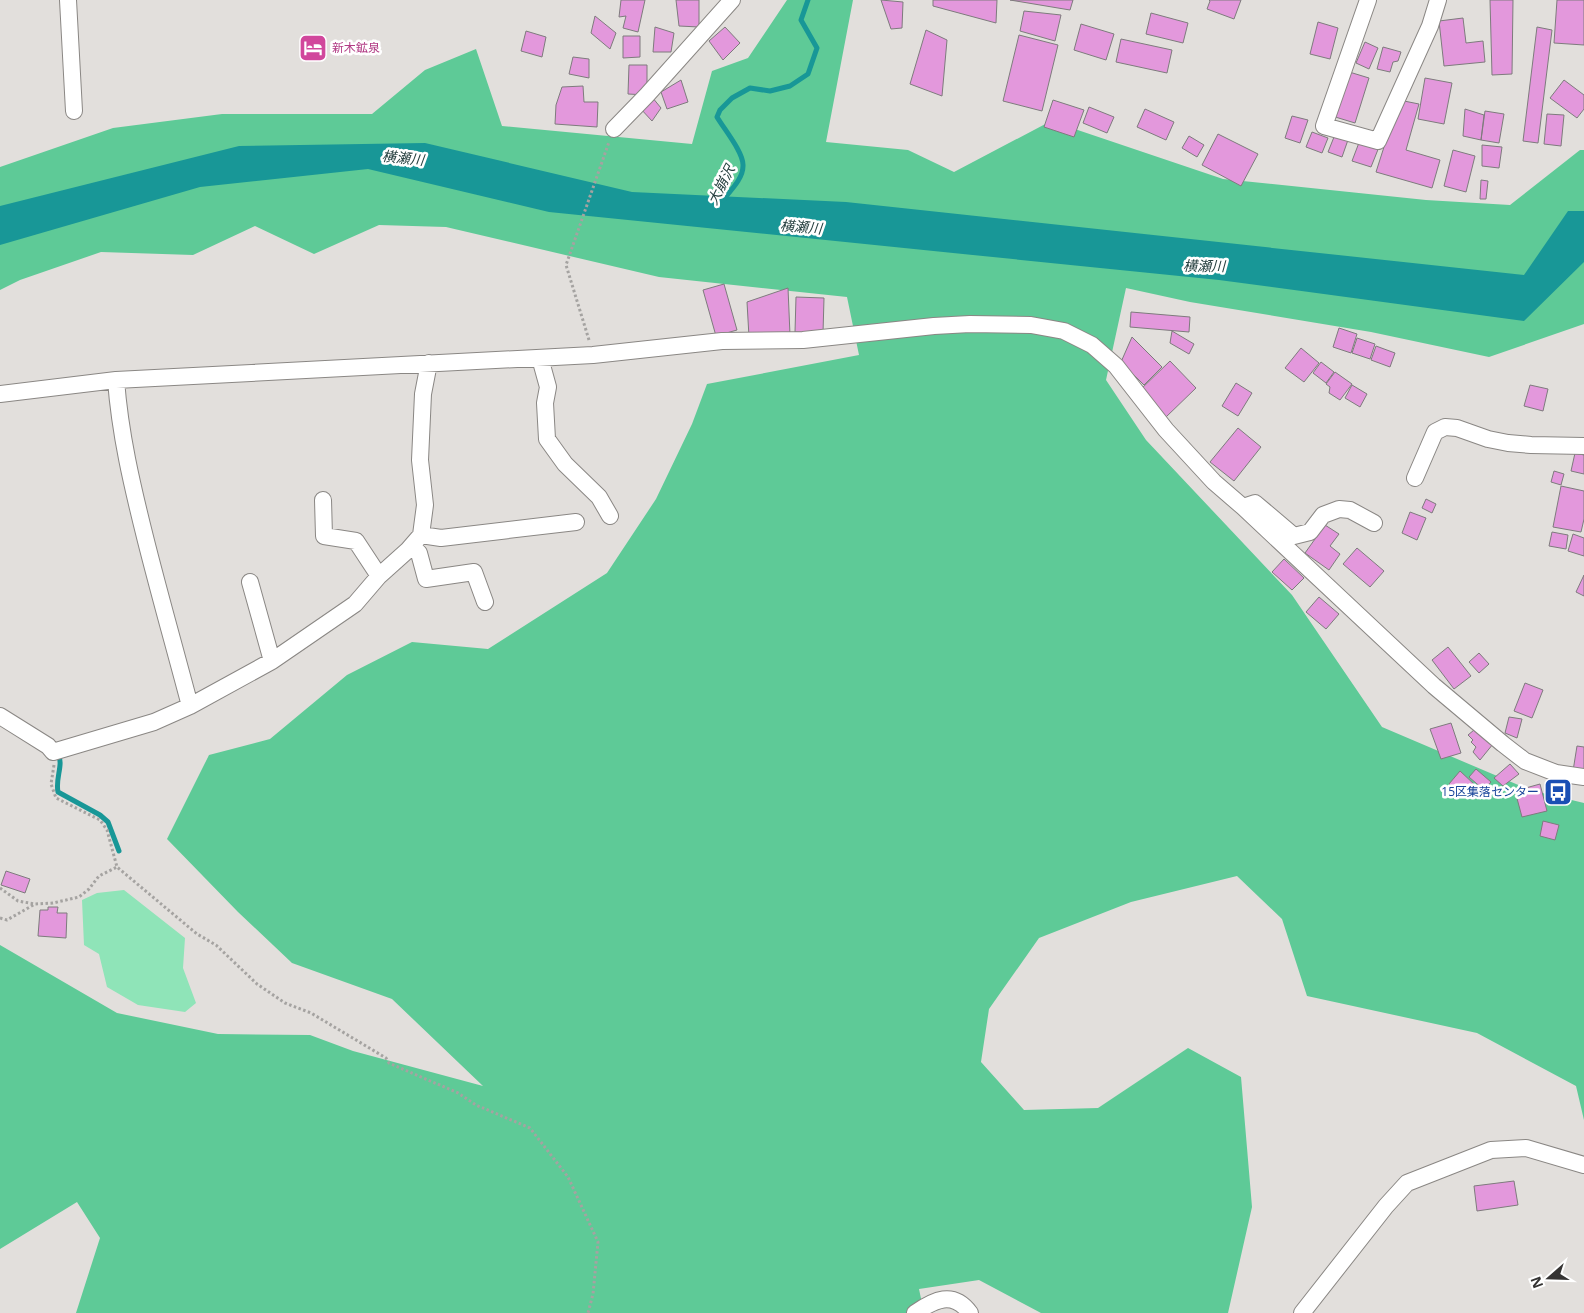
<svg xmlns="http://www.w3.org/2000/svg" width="1584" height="1313" font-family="'Open Sans','Noto Sans JP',sans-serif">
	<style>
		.green { fill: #8fe4b8 }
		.forest { fill: #5eca97 }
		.water { fill: #189797 }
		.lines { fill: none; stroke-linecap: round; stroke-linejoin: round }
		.stream { stroke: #189797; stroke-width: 5 }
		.building { fill: #e398dc; stroke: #7e7b7d }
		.minor-casing { stroke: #8a8784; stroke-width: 18 }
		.path { stroke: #a5a3a1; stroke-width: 3; stroke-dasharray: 2.5 2.5; stroke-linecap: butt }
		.minor { stroke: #fff; stroke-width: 16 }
		.labels { text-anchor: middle; stroke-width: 5; stroke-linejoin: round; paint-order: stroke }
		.hotel-label { font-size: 12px; fill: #b23c85; stroke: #fff; text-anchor: start }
		.transit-label { font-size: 12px; fill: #164399; stroke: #fff; text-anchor: end }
		.water-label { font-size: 14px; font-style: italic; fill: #274040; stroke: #fff }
	</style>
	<rect width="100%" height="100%" fill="#e2dfdc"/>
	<path class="green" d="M124 890 185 938 183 968 196 1003 185 1012 138 1005 107 987 99 954 84 945 82 900 97 893Z"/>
	<path class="forest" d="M787 0H853L826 142 908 150 954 172 1051 121 1223 179 1426 200 1510 205 1580 150H1584V324L1489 357 1371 332 1190 302 1126 288 1106 380 1146 440 1292 595 1382 727 1530 790 1584 803V1120L1576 1086 1477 1033 1307 996 1282 919 1237 876 1131 902 1039 938 989 1009 981 1062 1024 1110 1098 1108 1188 1048 1241 1077 1252 1207 1228 1313H1041L979 1280 919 1289 924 1313H76L100 1238 77 1202 0 1249V945L117 1013 218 1034 310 1035 353 1051 483 1086 392 999 292 963 238 912 167 839 209 755 270 739 347 675 412 642 488 649 607 573 656 499 692 424 707 384 859 355 847 297 659 277 446 227 379 225 314 254 255 226 193 255 101 252 20 280 0 290V167L113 128 222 114H372L425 70 476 49 502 126 692 144 712 71 748 58Z"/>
	<path class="water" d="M425 143 632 192 846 202 1524 275 1568 211H1584V262L1524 321 1219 280 549 212 368 169 200 187 0 245V206L239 146Z"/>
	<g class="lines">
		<path class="stream" d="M723 200C730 191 743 179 743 166 744 153 724 129 717 117L720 110 732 98 750 88 770 91 790 86 808 74 817 48 801 20 808 0
			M58 753C64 765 55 778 58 792L100 815 108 822 119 851"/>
	</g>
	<path class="building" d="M621 0H645L638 32 623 28 626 16 619 17Z
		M676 0H699V27L679 26Z
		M881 0 903 2 902 28 891 29Z
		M933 0H997L996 23 933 6Z
		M1010 0H1073L1070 10Z
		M1209 0H1241L1234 19 1207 9 1210 1Z
		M1490 0H1513L1512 74 1492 75Z
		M1557 0H1584V45L1554 43Z
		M1024 11 1061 15 1055 41 1020 31Z
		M1151 13 1188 23 1183 43 1146 34Z
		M595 16 616 33 610 49 591 33Z
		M1463 18 1466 43 1483 41 1485 62 1444 66 1439 21Z
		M1318 22 1338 28 1330 59 1310 54Z
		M1081 24 1114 34 1106 60 1074 50Z
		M655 27 674 33 671 52H653Z
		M725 27 740 43 723 60 709 41Z
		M1537 27 1552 30 1538 143 1523 141Z
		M926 30 947 40 942 96 910 84Z
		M526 31 546 37 542 57 521 51Z
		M1019 35 1058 45 1042 111 1003 101Z
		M623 36H640V57L623 58Z
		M1121 39 1172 50 1167 73 1116 62Z
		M1365 42 1378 48 1369 69 1356 63Z
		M1383 47 1401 52 1398 61 1393 62 1390 72 1377 69Z
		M573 57 589 59V78L569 74Z
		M629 65H647V95L628 94Z
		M1346 71 1369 78 1355 123 1332 116Z
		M1425 78 1452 83 1444 124 1418 119Z
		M681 80 688 102 667 109 661 92Z
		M1564 80 1584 95V109L1577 118 1550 98Z
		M583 86 584 102H598L597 127 555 124 556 105 562 87Z
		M652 97 661 108 652 121 640 108Z
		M1053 100 1084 110 1074 137 1044 127Z
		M1399 100 1419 104 1406 150 1440 160 1432 188 1376 172Z
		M1089 107 1114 117 1107 133 1083 123Z
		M1145 109 1174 122 1166 140 1137 127Z
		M1465 109 1484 115 1481 140 1463 136Z
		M1485 111 1504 114 1499 143 1481 140Z
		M1547 114 1564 115 1561 146 1544 144Z
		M1292 116 1308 120 1300 143 1285 138Z
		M1312 132 1328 138 1322 153 1306 147Z
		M1336 132 1349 137 1342 157 1328 152Z
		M1218 134 1258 154 1241 186 1202 165Z
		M1189 136 1204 145 1197 157 1182 148Z
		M1360 140 1379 147 1371 167 1352 161Z
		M1482 145 1502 147 1499 168 1482 166Z
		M1453 150 1475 156 1466 192 1444 186Z
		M1481 180 1488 181 1486 199H1480Z
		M724 284 737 330 716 336 703 290Z
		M788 288 790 335 749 337 747 302Z
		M796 297 824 298 823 333 795 332Z
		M1131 312 1190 317 1189 332 1130 327Z
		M1339 328 1357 334 1351 353 1333 347Z
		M1172 331 1194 344 1189 354 1170 343Z
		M1132 337 1162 367 1144 385 1121 362Z
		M1357 338 1375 344 1370 359 1352 353Z
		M1376 346 1395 353 1390 367 1371 360Z
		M1301 348 1319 363 1304 382 1285 368Z
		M1170 361 1196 388 1166 417 1140 390Z
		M1321 362 1334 372 1326 383 1313 373Z
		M1335 372 1352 384 1340 400 1329 393 1330 387 1326 384Z
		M1236 383 1252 393 1238 416 1222 406Z
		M1352 385 1367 394 1360 407 1345 398Z
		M1530 385 1548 389 1543 411 1524 406Z
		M1238 428 1261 447 1234 481 1210 462Z
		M1575 453 1584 455V474L1571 471Z
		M1554 471 1564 474 1561 485 1551 482Z
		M1561 486 1584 491V519L1581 532 1553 527Z
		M1426 499 1436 504 1432 513 1422 508Z
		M1410 512 1426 518 1417 540 1402 533Z
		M1325 525 1339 534 1330 546 1340 554 1329 570 1305 553Z
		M1552 532 1568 535 1566 549 1549 546Z
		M1573 534 1584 538V556L1568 551Z
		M1357 548 1384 571 1370 587 1343 564Z
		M1284 559 1304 578 1292 590 1272 572Z
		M1584 575V596L1576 592Z
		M1319 597 1339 614 1326 629 1306 612Z
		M1448 647 1471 676 1454 689 1432 660Z
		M1479 653 1489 664 1479 673 1469 662Z
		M1525 683 1543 690 1532 718 1514 711Z
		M1509 717 1522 719 1517 738 1505 733Z
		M1451 723 1461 753 1441 759 1430 729Z
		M1474 730 1493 744 1480 760 1473 752 1476 747 1471 742 1473 740 1468 735Z
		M1577 746 1584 747V773L1573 771Z
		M1510 764 1519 774 1503 786 1494 778Z
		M1476 769 1491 782 1484 790 1469 777Z
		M1460 771 1475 785 1467 793 1462 788 1459 793 1449 784Z
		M1540 784 1547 811 1522 817 1515 791Z
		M1543 821 1559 825 1555 840 1540 836Z
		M6 871 30 879 25 893 1 885Z
		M48 907H58L57 913H67L66 938 38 936 40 910H48Z
		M1514 1181 1518 1205 1477 1211 1474 1186Z"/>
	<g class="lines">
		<defs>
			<path id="minor" d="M68 0 74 111
				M1368 0 1324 126 1378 141 1430 26 1438 0
				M614 129 647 95 732 0
				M540 358 548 387 545 403 547 439 565 464 599 497 610 516
				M116 380C120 434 132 485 145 537 159 593 175 649 190 706
				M0 394 116 380 593 355 722 341 803 340 934 326 970 324 1031 325 1064 331 1092 345 1116 366 1166 430 1214 482 1243 507 1434 686 1503 744 1525 761 1556 773 1584 777
				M1415 478 1435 432 1445 427 1457 428 1488 439 1508 443 1531 445 1584 446
				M323 500 324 536 356 541 379 576
				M1243 507 1255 503 1294 536 1310 532 1323 515 1339 509 1350 510 1374 523
				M421 535 441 538 576 522
				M412 546 419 553 426 579 474 572 485 602
				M250 582 272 661
				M0 716 48 746 53 752 154 722 190 706 272 661 355 604 379 576 408 550 421 535 425 505 420 460 423 394 429 363
				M915 1313C934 1300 953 1290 970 1313
				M1302 1313 1386 1206 1407 1183 1491 1150 1526 1148 1584 1165"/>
		</defs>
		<use href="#minor" class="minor-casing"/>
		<path class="path" d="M589 340 566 265 609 142
			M54 765 51 784 56 798 100 820 107 830 117 867 197 934 216 945 257 984 285 1003 311 1013 386 1058 389 1063 458 1093 476 1105 530 1128 568 1177 598 1242 593 1294 588 1313
			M0 888 18 901 35 904 53 903 79 897 89 889 99 876 117 867
			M0 918 7 920 35 904"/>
		<use href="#minor" class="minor"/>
	</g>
	<defs>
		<symbol id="hotel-square" viewBox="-11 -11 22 22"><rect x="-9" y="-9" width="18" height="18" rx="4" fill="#d1479c" stroke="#fff"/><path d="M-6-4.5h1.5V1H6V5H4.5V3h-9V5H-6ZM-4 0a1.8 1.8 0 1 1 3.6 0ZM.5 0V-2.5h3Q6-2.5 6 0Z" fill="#fff"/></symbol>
		<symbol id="bus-square" viewBox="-11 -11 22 22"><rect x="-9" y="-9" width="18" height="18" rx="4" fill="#1a4fb4" stroke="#fff"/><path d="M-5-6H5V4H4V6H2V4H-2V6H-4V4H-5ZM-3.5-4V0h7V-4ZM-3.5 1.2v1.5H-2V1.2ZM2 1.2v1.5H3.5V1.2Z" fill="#fff"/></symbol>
	</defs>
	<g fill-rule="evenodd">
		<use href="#hotel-square" x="297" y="32" width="32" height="32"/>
		<use href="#bus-square" x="1542" y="776" width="32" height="32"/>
	</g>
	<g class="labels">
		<g class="hotel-label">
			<text x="332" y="52">新木鉱泉</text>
		</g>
		<g class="transit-label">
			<text x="1539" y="796">15区集落センター</text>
		</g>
		<g class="water-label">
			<text transform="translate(403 158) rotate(6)" y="5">横瀬川</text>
			<text transform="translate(721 185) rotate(-63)" y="5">大崩沢</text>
			<text transform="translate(801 227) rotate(5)" y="5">横瀬川</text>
			<text transform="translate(1204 266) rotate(1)" y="5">横瀬川</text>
		</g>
	</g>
	<g transform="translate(1549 1278) rotate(250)" stroke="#ffffff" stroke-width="4" paint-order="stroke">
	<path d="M0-4L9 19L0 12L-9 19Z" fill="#353433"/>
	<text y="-8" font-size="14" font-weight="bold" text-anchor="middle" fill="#353433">N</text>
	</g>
</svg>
